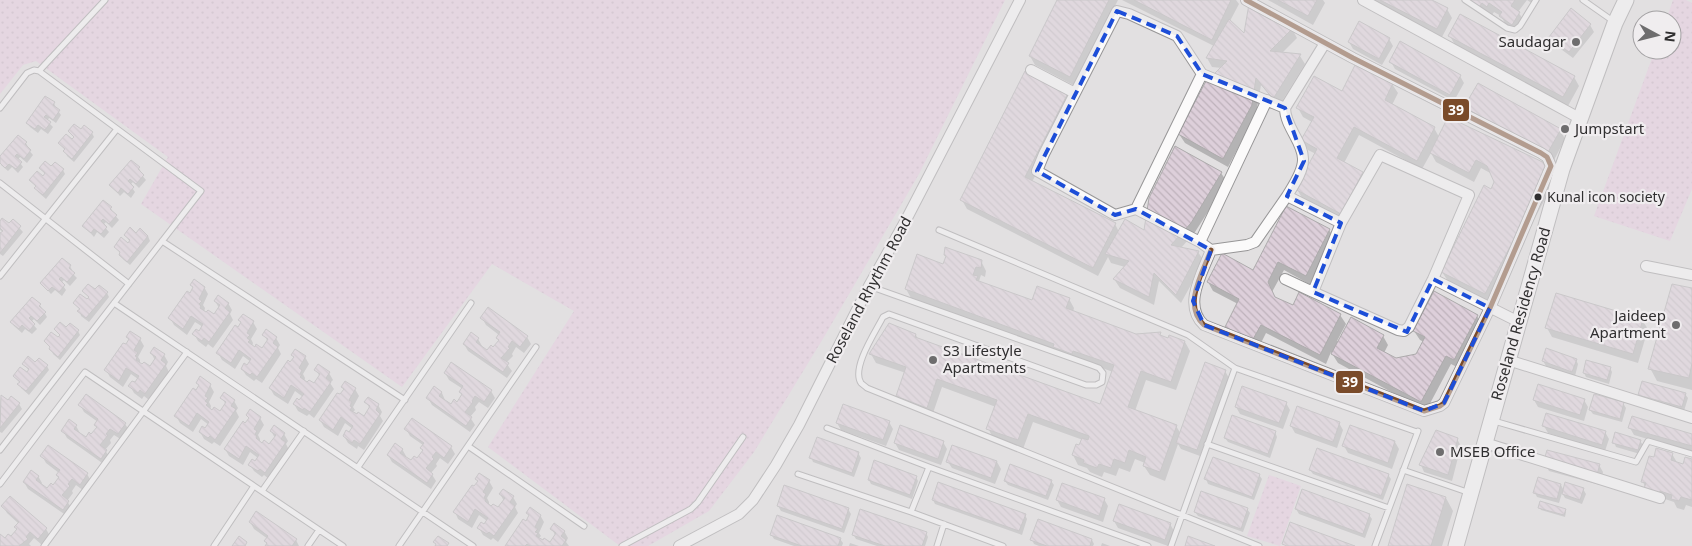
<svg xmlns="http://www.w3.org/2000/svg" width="1692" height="546" font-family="'Noto Sans',sans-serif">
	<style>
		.grass { fill: url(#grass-dots) }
		.shadow { fill: #0003 }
		.building { fill: url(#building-back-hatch); stroke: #adabac }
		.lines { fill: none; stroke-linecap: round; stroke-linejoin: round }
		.lane-casing { stroke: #979697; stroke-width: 7 }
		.street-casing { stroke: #979697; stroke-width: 12 }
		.secondary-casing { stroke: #979697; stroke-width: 17 }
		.lane { stroke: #fbfafa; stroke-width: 5 }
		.street { stroke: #fbfafa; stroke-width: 10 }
		.secondary { stroke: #fbfafa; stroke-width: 15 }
		.bus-1-casing { stroke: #f0edef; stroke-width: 9 }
		.bus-1 { stroke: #7a4b2a; stroke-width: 5 }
		.marked { fill: none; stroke: #1d4ed8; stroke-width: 4; stroke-dasharray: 10 6; stroke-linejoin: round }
		.poi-dot { fill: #6e6d6e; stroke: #f0edef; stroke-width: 2 }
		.bus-dot { fill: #302f30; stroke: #f0edef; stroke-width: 2 }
		.labels { text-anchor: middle; stroke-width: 4.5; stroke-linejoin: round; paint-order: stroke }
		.bus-label { font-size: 14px; fill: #302f30; stroke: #f0edef; text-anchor: start }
		.poi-label { font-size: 15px; fill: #302f30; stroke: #f0edef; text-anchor: start }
		.street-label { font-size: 15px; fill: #302f30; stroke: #f0edef }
		.line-badge { stroke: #f0edef; stroke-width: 2 }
		.badge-label { font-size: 14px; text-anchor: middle; font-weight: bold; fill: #fff }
	</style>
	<defs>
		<pattern id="grass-dots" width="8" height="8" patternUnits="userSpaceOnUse" patternTransform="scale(1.25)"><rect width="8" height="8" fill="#e8c9e0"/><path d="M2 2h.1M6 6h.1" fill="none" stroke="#c7adc0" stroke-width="1.8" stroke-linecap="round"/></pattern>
		<pattern id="building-back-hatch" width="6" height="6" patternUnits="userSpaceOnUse" patternTransform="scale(1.25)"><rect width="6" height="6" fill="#ddcfda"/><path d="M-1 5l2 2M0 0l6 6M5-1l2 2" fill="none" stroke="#beb2bb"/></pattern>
	</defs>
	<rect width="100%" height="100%" fill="#e2e0e1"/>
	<path class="grass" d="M0 0H1005L919 174 824 337 754 452 709 511 648 546H620L488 447 574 311 492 264 402 387 141 204 168 157 36 61 23 65 0 94Z
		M1673 0H1686L1692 3V189L1670 241 1594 216 1655 50H1672V20H1666Z
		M1269 475 1301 486 1280 546 1247 536Z"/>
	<path class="shadow" d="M1058 0H1118L1075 86 1035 65 1030 56Z
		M1122 0H1236L1239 4 1230 21 1245 35 1292 29 1297 38 1282 53 1300 56 1305 64 1279 106 1261 85 1256 114 1228 167 1185 143 1179 134 1222 68 1212 67 1207 58 1214 46Z
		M1268 0H1323L1325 3 1313 25Z
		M1369 0H1430L1447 9 1452 18 1442 37Z
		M1470 0H1527L1518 12 1525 22 1517 33 1506 25 1501 16 1494 12 1492 15 1487 12 1484 15Z
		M1527 0H1540L1536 6Z
		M1572 10 1590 25 1594 32 1573 58 1554 44 1550 37Z
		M1450 36 1574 77 1579 86 1568 106 1455 45Z
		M1389 39 1393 46 1382 65 1353 49 1349 42Z
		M1391 62 1460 76 1464 83 1454 101 1395 69Z
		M1392 84 1398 93 1392 105 1434 128 1439 137 1555 176 1552 186 1490 302 1448 281 1442 272 1496 182 1492 174 1481 168 1474 182 1436 162 1431 153 1422 169 1359 135 1344 163 1362 173 1368 182 1346 222 1302 198 1297 189 1316 154 1308 150 1303 140 1312 122 1303 117 1298 108 1342 92Z
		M1067 94 1072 103 1032 182 1115 224 1119 232H1145L1176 148 1221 173 1227 182 1195 232 1181 248 1198 252 1204 261 1181 303 1159 281 1154 305 1120 288 1114 279 1125 267 1111 263 1108 257 1098 276 967 209 962 200Z
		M54 103 56 108 61 115 56 123 49 118 47 121 53 127 48 134 41 129 38 133 30 127 27 123Z
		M1465 107 1560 130 1565 139 1553 162 1471 117Z
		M69 131 92 133 94 137 74 162 67 156 65 150 59 143 72 141 75 138Z
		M26 143 28 147 27 148 33 155 27 163 20 157 18 160 23 167 18 173 12 167 8 171 1 165 0 158Z
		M40 168 63 170 65 174 46 199 38 192 36 187 31 180 43 178 46 175Z
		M139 168 141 172 140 173 146 180 139 188 133 182 130 185 135 192 131 198 124 192 120 196 111 185Z
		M104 201 111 208 113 213 119 220 112 228 106 222 103 225 109 232 104 238 97 232 94 237 84 226Z
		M13 221 23 232 3 256 0 254V234L3 232 0 230V223L9 225Z
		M1329 230 1335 239 1311 285 1284 270 1272 292 1275 298 1293 307 1340 315 1346 324 1337 341 1339 342 1383 336 1388 345 1384 353 1396 360 1417 355 1424 342 1420 340 1414 331 1477 316 1482 325 1459 368 1451 364 1426 411 1338 363 1331 352 1326 364 1266 333 1258 349 1231 336 1226 327 1238 304 1213 291 1208 282 1253 272Z
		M137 234 148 236 150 241 130 265 123 259 121 254 115 247 128 244 130 242 125 235Z
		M945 255 981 261 986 271 985 277 981 275 979 281 980 283 1032 302 1069 299 1074 308 1073 312 1136 335 1160 334 1162 338 1185 342 1190 351 1176 390 1146 380 1135 411 1176 426 1181 434 1225 371 1229 378 1200 456 1181 449 1178 444 1165 481 1150 475 1144 466 1145 463 1135 459 1130 472 1119 468 1116 476 1104 472 1102 477 1090 472 1087 468 1078 465 1073 455 1080 447 1083 440 1033 422 1023 449 993 438 988 428 996 407 942 387 932 416 903 405 897 396 906 373 876 363 871 354 916 335 918 339 1101 405 1113 372 911 298 906 289 944 265 947 258Z
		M70 266 72 270 71 272 77 278 70 286 64 280 61 283 66 290 62 296 55 290 51 294 41 283Z
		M192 285 204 287 208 294 203 305 205 308 204 312 214 316 219 308 215 301 228 303 232 310 230 314 233 320 213 348 208 344 206 347 198 341 194 334 199 332 203 327 195 322 187 335 174 325 170 318 190 294 194 288Z
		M1692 289V390L1657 381 1650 368Z
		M84 291H95L107 293 109 297 89 322 81 316 80 310 74 303 87 301 89 298Z
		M40 305 47 317 40 325 34 319 31 322 37 329 32 334 25 329 22 333 14 326 12 322Z
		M482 318 527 337 531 344 524 353 516 347 512 354 513 356 506 363 512 371 507 378 468 351 464 344 478 339 482 346 481 347 488 352 494 349 499 341 497 338 499 335 486 325Z
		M1642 320 1648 329 1638 363 1552 337 1547 328Z
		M253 322 257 329 251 339 253 343 252 346 262 350 268 342 264 335 276 338 280 345 278 348 281 354 262 383 256 379 254 381 246 375 242 369 247 367 251 362 243 356 235 369 222 360 218 353 238 329Z
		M55 329 78 331 80 335 60 360 53 354 51 348 45 342 58 339 61 336Z
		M131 333 140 339 144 346 138 357 140 360V364L150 367 155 360 151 353 164 355 168 362 166 366 169 372 149 400 144 396 142 399 134 393 130 386 135 384 138 379 131 374 123 387 110 377 106 370 130 341 127 337Z
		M292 355 305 357 309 364 303 374 305 378 304 382 314 385 320 377 316 370 329 373 333 380 330 383 334 389 314 418 309 414 307 416 298 411 294 404 300 402 303 397 295 391 288 404 274 395 270 388 294 358Z
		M1576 360 1578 364 1575 376 1546 366 1543 361Z
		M24 364H35L47 366 49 370 29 395 21 388 20 383 14 376 27 374 29 371Z
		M1610 368 1612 372 1609 384 1586 377 1584 373Z
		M445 373 491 391 495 398 488 408 479 402 475 407 476 410 470 417 475 425 470 432 432 405 428 398 435 388 442 393 445 400 444 401 451 406 457 403 463 395 461 392 463 389 449 380Z
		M210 385 214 392 209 402 211 406 210 410 220 413 226 405 222 398 224 394 234 401 238 408 236 411 239 417 220 446 214 442 212 444 204 439 200 432 205 430 209 425 201 419 193 432 180 423 176 416 196 392Z
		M342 387 355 389 359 396 353 407 355 410 353 412 364 417 370 409 366 402 369 398 378 405 382 412 380 416 383 421 364 450 358 446 357 449 348 443 344 436 349 434 353 429 345 423 338 436 324 427 320 420 344 390Z
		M1640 394H1685L1688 398 1684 411 1642 399Z
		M1 397 8 402 11 398 19 404 22 409 2 433 0 432V412L2 409 0 408Z
		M1534 400H1584L1588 407 1584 421 1538 407Z
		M1286 403 1290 410 1283 429 1240 414 1236 407Z
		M1623 403 1626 408 1622 422 1593 414 1590 410Z
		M80 405 125 424 129 430 122 440 114 435 110 440 111 443 105 450 110 458 105 465 67 438 63 431 70 421 76 426 80 433 79 434 86 439 92 436 97 428 95 425 98 422 84 412Z
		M247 415 260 418 264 425 258 435 260 439V443L270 446 275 438 271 431 284 434 288 441 286 444 289 450 269 479 264 475 262 477 254 471 250 465 255 463 258 458 250 452 243 465 229 456 225 449 250 419Z
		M412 420 451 447 455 454 448 464 440 458 436 464 437 466 431 473 436 481 431 489 392 462 388 455 402 449 406 456 405 458 412 462 418 459 423 451 421 448 423 445 410 436 406 429Z
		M889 422 893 429 886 446 841 430 837 423Z
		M1339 423 1343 430 1337 448 1295 433 1291 426Z
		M1544 426 1605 432 1609 439 1605 451 1548 433Z
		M1630 428 1692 435V452L1634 435Z
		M1275 432 1277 437 1270 458 1228 442 1225 438Z
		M1457 439 1461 446 1452 481 1424 472 1421 465Z
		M1640 441 1643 445 1640 454 1616 447 1614 442Z
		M943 442 947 449 941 465 899 450 895 443Z
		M1395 442 1399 449 1392 469 1348 453 1344 446Z
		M953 446 997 462 1001 469 995 484 952 468 948 462Z
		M48 447 87 474 91 481 84 491 76 485 72 491 73 493 67 501 72 509 67 516 28 489 24 482 38 476 42 483 41 485 48 489 54 487 59 479 57 476 59 473 46 463 42 456Z
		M858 453 861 458 854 477 813 462 811 457Z
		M1672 454 1678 464 1684 465 1692 460V507L1686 505 1684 510 1677 508 1674 502 1665 499 1664 504 1650 500 1643 482 1654 458Z
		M1545 464 1599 465 1603 472 1600 485 1549 471Z
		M1310 470 1388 475 1391 479 1383 500 1313 474Z
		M1259 475 1262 479 1254 500 1208 484 1206 479Z
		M916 477 918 481 912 499 871 484 869 480Z
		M476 479 489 481 493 488 487 498 489 502V506L499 509 504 501 500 494 513 497 517 504 515 507 518 513 498 542 493 538 491 540 483 535 479 528 484 526 487 521 479 515 472 528 458 519 455 512 479 482Z
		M1005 481H1051L1054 485 1048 500 1008 485Z
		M1561 485 1564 491 1583 489 1586 494 1582 504 1565 498 1562 493 1559 503 1537 497 1535 493Z
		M1446 498 1453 511 1442 546H1389Z
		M1104 499 1108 506 1103 522 1061 507 1057 500Z
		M933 500 1025 515 1027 519 1022 535 935 504Z
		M3 506 46 529 50 536 42 545 34 538 29 544 31 546H0V535L5 540 11 538 18 530 19 524 7 513Z
		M778 506 848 509 851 514 844 533 781 511Z
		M1540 508 1565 510 1566 512 1565 517 1541 510Z
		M1247 509 1250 513 1243 532 1198 516 1195 512Z
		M1296 509 1369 515 1372 519 1365 538 1299 514Z
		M528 513 540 515 544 522 539 533 541 536 539 538 550 543 555 535 552 529 564 531 568 538 566 542 569 546H506L530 517Z
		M1114 521 1170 524 1174 531 1168 546 1118 528Z
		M250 522 296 540 299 546H267L266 541 268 539 254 529Z
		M926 533 928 537 925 546H877L856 539 853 534Z
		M771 534 840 539 843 543 842 546H794L774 539Z
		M1032 540H1092L1094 544 1093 546H1039L1034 544Z
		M850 543 859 546H849Z
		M1102 543 1110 546H1101Z"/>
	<path class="building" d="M1057 0H1109L1070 77 1029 56Z
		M1134 0H1231L1212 40Z
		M1278 0H1317L1308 16Z
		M1380 0H1432L1448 8 1437 29Z
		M1469 0H1515L1511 6 1520 12 1512 25 1499 16 1502 12 1489 3 1487 7 1482 3 1479 7Z
		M1249 4 1293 28 1270 51 1301 54 1273 99 1256 78 1252 105 1223 159 1178 134 1205 83 1227 61 1206 58 1229 19 1244 33Z
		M1571 8 1591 24 1569 52 1549 37Z
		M1460 14 1575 76 1563 97 1448 36Z
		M1359 21 1390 38 1379 59 1348 42Z
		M1400 41 1461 75 1450 95 1389 62Z
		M1356 63 1393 83 1385 100 1435 127 1417 161 1354 127 1337 158 1363 172 1341 214 1295 189 1317 149 1301 140 1314 117 1296 108 1314 76 1342 91Z
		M1025 71 1068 93 1025 177 1116 223 1093 268 960 200Z
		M1478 83 1561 129 1547 154 1464 107Z
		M45 96 55 102 53 105 60 110 53 120 46 115 44 117 51 122 45 130 38 125 35 129 26 123Z
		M1448 117 1551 166 1547 177 1485 294 1441 272 1484 185 1491 189 1494 182 1487 166 1476 160 1469 173 1430 153Z
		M74 124 81 129 84 125 93 132 72 159 63 151 65 149 58 143 66 134 72 139 74 137 68 131Z
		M18 135 27 142 25 144 31 150 24 159 17 154 15 156 22 162 16 169 9 164 5 168 0 163V156Z
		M1175 146 1222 172 1191 223 1171 245 1199 251 1176 295 1154 273 1149 297 1113 279 1129 261 1105 254 1125 219 1144 230 1149 198Z
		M131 160 140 167 138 169 144 175 136 184 130 179 128 181 134 187 128 194 121 188 118 193 109 185Z
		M45 161 51 166 55 162 64 169 43 195 34 188 36 186 29 180 37 171 43 176 45 173 39 168Z
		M103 200 112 207 110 209 117 215 109 224 103 219 101 221 107 227 101 234 94 229 91 233 82 226Z
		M1286 206 1330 229 1306 276 1278 262 1268 282 1275 297 1293 305 1299 292 1341 314 1320 355 1261 325 1252 341 1225 327 1239 299 1207 282 1222 253 1253 270Z
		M2 218 9 223 13 219 21 226 0 253V233L3 231 0 228V221Z
		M130 227 136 233 140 228 148 236 127 262 119 255 120 252 114 247 121 237 128 243 130 240 124 235Z
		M945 247 982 260 981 268 976 267 973 275 978 276 976 280 1032 300 1037 286 1070 298 1066 308 1136 334 1161 332 1160 335 1168 338 1169 335 1185 341 1171 382 1141 371 1128 407 1177 425 1160 472 1143 466 1146 457 1129 450 1125 463 1114 459 1111 468 1099 464 1097 468 1083 463 1084 460 1072 455 1076 444 1079 445 1082 438 1088 440 1089 436 1028 414 1018 440 986 429 997 400 937 379 927 408 896 396 906 367 869 354 889 323 916 334 915 337 1100 404 1114 365 1073 351 1072 354 1053 347 1054 344 905 289 917 254 943 264 946 256 944 255Z
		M62 258 71 265 69 268 75 273 67 282 61 277 59 279 65 285 59 292 52 287 48 291 40 283Z
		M194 279 205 287 199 299 202 301 199 304 201 306 200 308 206 312 208 310 214 314 220 305 214 301 218 295 229 303 225 308 230 312 209 342 204 338 202 341 192 334 196 329 199 331 203 324 191 316 183 329 168 318 187 291 190 293 193 287 190 285Z
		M88 284 95 289 99 285 108 292 86 318 77 311 80 309 73 303 80 294 87 299 89 297 82 291Z
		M1672 284 1692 288V363L1689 378 1648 369Z
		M1434 291 1478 315 1454 360 1446 356 1421 402 1331 354 1351 317 1384 335 1377 348 1396 358 1416 354 1425 337 1413 331Z
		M1556 293 1643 319 1633 354 1545 328Z
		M32 297 41 304 39 306 46 312 37 321 31 316 29 318 35 324 29 331 22 325 19 329 10 322Z
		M488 307 528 336 520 347 512 341 508 347 510 348 501 358 509 363 503 372 463 344 471 332 479 338 476 342 487 350 491 345 493 347 499 340 496 338 500 332 480 318Z
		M243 314 254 321 247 333 250 335 247 338 250 340 248 342 255 347 256 344 262 348 268 339 262 335 266 329 277 337 273 343 278 347 257 377 252 373 250 375 241 369 244 363 247 365 251 359 239 350 231 363 216 353 235 325 238 327 241 322 238 320Z
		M60 322 66 327 70 323 79 330 58 357 49 349 50 347 44 341 51 332 58 337 60 335 54 329Z
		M130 331 141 338 134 350 138 353 135 356 137 357 136 360 142 364 144 362 150 366 156 357 150 353 154 347 165 354 161 360 166 364 145 394 140 390 138 393 128 386 132 381 135 382 139 376 126 368 119 381 104 370 123 343 126 344 129 339 126 337Z
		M1546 348 1577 359 1572 372 1542 361Z
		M295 349 306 356 299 368 302 370 300 374 302 375 300 377 307 382 309 380 314 383 320 374 314 370 318 364 330 372 326 378 331 382 310 412 304 408 303 410 293 404 297 398 299 400 304 394 291 385 284 398 269 388 288 360 290 362 294 357 291 355Z
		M28 356 35 362 39 358 48 365 26 391 17 384 20 382 13 376 20 367 27 372 29 369 22 364Z
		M1586 360 1611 367 1607 380 1583 373Z
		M451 362 492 390 484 402 475 396 472 401 473 402 465 412 472 417 466 426 426 398 434 386 442 392 439 396 451 404 454 399 457 402 462 394 459 392 463 386 444 373Z
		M1205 362 1226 370 1197 450 1176 443Z
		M200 376 211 384 205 396 208 398 205 401 208 403 206 405 212 410 214 407 220 411 226 402 220 398 224 392 235 400 231 406 236 409 215 440 210 436 208 438 199 432 202 426 205 428 209 422 197 413 189 426 174 416 193 388 196 390 199 385 196 383Z
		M345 381 356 388 349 400 352 402 350 406 352 407 350 410 357 414 358 412 364 416 370 406 364 402 368 397 379 404 376 410 380 414 360 444 354 440 352 443 343 436 346 430 349 432 353 426 341 417 333 430 319 420 337 393 340 394 344 389 341 387Z
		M1642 381 1686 393 1682 407 1638 395Z
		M1538 384 1585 399 1580 415 1533 400Z
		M1242 386 1287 402 1279 423 1235 407Z
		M86 394 126 423 118 434 110 429 106 434 108 435 100 445 107 450 101 459 61 431 69 419 77 425 74 429 86 437 89 432 91 434 97 427 94 425 98 419 78 405Z
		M1594 394 1624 402 1620 419 1589 410Z
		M1 395 8 400 11 396 20 403 0 428Z
		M843 404 890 421 883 440 836 423Z
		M1297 406 1340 422 1333 442 1290 426Z
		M250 409 261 417 254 429 257 431 255 434 257 436 256 438 262 443 264 440 269 444 276 435 270 431 274 425 285 433 281 439 286 442 265 473 260 469 258 471 248 465 252 459 255 461 259 455 246 446 239 459 224 449 243 421 245 423 249 418 246 415Z
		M1546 413 1606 431 1602 445 1542 426Z
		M1232 415 1276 431 1268 454 1224 438Z
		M1632 416 1692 434V446L1628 428Z
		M412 418 452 446 444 458 436 452 432 457 434 459 426 468 433 474 427 483 387 455 395 443 403 449 400 453 411 460 414 456 417 458 423 450 420 448 424 443 404 429Z
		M900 425 944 441 938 459 894 443Z
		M1350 425 1395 441 1388 463 1342 446Z
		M1436 430 1458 438 1448 475 1419 465Z
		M1615 432 1641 440 1638 450 1612 443Z
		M817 437 859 452 852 473 809 458Z
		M48 445 88 473 80 485 72 479 68 484 70 486 62 495 69 501 63 510 23 482 31 470 39 476 36 480 47 488 51 483 53 485 59 477 56 475 60 470 40 456Z
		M952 445 997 461 991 478 946 462Z
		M1317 448 1389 474 1381 496 1309 470Z
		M1656 448 1673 453 1671 460 1683 464 1685 457 1692 459V500L1681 497 1679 501 1671 499 1672 495 1660 491 1659 495 1643 491 1646 483 1641 482 1649 456 1654 457Z
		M1547 450 1600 464 1596 478 1543 464Z
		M1213 457 1260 474 1252 497 1204 479Z
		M874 460 917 476 910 495 868 480Z
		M1010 464 1052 480 1046 496 1004 481Z
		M479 473 490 480 483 492 486 494 484 498 486 499 485 501 491 506 493 504 498 507 505 498 499 494 503 489 514 496 510 502 515 506 494 536 489 532 487 534 477 528 481 522 484 524 488 518 475 509 468 522 453 512 472 485 474 486 478 481 475 479Z
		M1538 477 1561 484 1557 499 1533 493Z
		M938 482 1026 514 1019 531 932 500Z
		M1565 482 1584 488 1580 500 1562 494Z
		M1062 483 1105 498 1099 516 1056 500Z
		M1407 484 1446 497 1431 546H1388Z
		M784 485 849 508 842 529 777 506Z
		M1302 489 1370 514 1363 534 1295 509Z
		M1201 491 1248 508 1241 529 1194 512Z
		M10 496 47 528 38 539 30 532 26 537 28 539 19 546H0V534L5 538 8 534 11 536 17 529 14 527 19 522 1 506Z
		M1540 501 1566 509 1564 515 1538 508Z
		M1119 504 1171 523 1165 540 1113 521Z
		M530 507 541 515 535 527 538 529 535 532 538 533 536 536 543 540 544 538 550 542 556 533 550 529 554 523 565 531 561 536 566 540 562 546H530L527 544 525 546H505L523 519 526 521 529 515 526 513Z
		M860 509 927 532 922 546H885L852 535Z
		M256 511 297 539 292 546H265L267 543 264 541 268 536 249 522Z
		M777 515 841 538 838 546H802L770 535Z
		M1038 519 1092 539 1090 546H1047L1030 540Z
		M1290 522 1355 546H1287L1282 544Z
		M239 536 247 542 245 546H232Z
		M438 536 449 543 447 546H435L436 544 433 542Z
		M1188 536 1215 546H1185Z"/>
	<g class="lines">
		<defs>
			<path id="lane" d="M1465 0 1507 28 1515 30 1520 26 1536 0
				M1583 0 1613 21
				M39 71 105 0
				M0 108 27 73 34 70 39 71 201 191 0 450
				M0 183 129 284
				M939 230 1188 335 1235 368 1417 432
				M162 241 405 400
				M0 276 117 129
				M869 286 1091 365 1099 368 1103 373 1102 382 1096 385H1086L889 314 883 317C876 331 851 368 861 383 863 385 865 386 867 388L1259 546
				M114 303 473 546
				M1494 421 1636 462 1648 441 1692 454
				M827 428 929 467 1148 546
				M1207 444 1389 508
				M468 446 584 526
				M358 467 471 303
				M1403 470 1470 493
				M798 474 911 512 1003 546
				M0 484 85 372 343 546
				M262 491 304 431
				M911 512 929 467
				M44 546 187 352
				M214 546 254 486
				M308 546 319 530
				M399 546 536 347
				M622 546 691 509 698 502 743 437
				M937 546 944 524
				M1171 546 1235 368
				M1375 546 1418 431"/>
			<path id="street" d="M1363 0 1581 119
				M1325 43 1285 108C1285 127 1304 143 1303 160 1303 172 1293 186 1287 196L1341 223
				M1031 70 1075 93
				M1285 108 1202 74 1177 36 1129 14 1117 11 1044 154 1037 171 1115 215 1136 209 1200 242 1211 250 1247 245 1255 242 1287 196
				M1380 155 1469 195 1433 279 1409 327 1404 331 1398 330 1313 292 1341 223Z
				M1136 209 1202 74
				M1200 242 1267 100
				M1211 250C1203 272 1182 305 1204 325L1424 411 1440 406 1444 403 1490 308 1551 166 1547 157 1541 153 1353 58 1246 0
				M1646 266 1692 275
				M1285 279 1313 292
				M1433 279 1519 322
				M1508 360 1692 418
				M1485 443 1660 498
				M679 546 739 514 753 500 776 465 799 425 869 286 906 220 1020 0"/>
			<path id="secondary" d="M1456 546 1562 169 1615 23 1626 0"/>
		</defs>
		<use href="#lane" class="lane-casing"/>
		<use href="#street" class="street-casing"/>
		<use href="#secondary" class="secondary-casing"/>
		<use href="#lane" class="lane"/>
		<use href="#street" class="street"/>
		<use href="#secondary" class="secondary"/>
		<defs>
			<path id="bus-1" d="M1211 250C1203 272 1182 305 1204 325L1424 411 1440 406 1444 403 1490 308 1551 166 1547 157 1541 153 1353 58 1246 0"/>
		</defs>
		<use href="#bus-1" class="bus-1-casing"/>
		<use href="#bus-1" class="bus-1"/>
	</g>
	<path d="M0 0H1692V546H0ZM1117 11 1177 36 1202 74 1285 108 1304 161 1287 196 1341 223 1313 292 1407 332 1433 279 1490 308 1444 403 1424 411 1204 325 1193 301 1211 250 1136 209 1115 215 1037 171Z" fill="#e2e0e1" fill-opacity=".55" fill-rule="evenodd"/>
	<path class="marked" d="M1117 11 1177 36 1202 74 1285 108 1304 161 1287 196 1341 223 1313 292 1407 332 1433 279 1490 308 1444 403 1424 411 1204 325 1193 301 1211 250 1136 209 1115 215 1037 171Z"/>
	<g class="poi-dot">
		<circle cx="1576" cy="42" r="5"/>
		<circle cx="1565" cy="129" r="5"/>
		<circle cx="1676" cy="325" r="5"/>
		<circle cx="933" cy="360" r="5"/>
		<circle cx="1440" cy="452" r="5"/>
	</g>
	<circle class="bus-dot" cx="1538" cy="197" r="4.5"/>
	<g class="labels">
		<g class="bus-label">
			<text x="1547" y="202">Kunal icon society</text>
		</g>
		<g class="poi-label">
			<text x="1566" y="47" text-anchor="end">Saudagar</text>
			<text x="1575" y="134">Jumpstart</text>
			<text x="1666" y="321" text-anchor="end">Jaideep<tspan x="1666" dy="17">Apartment</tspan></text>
			<text x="943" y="356">S3 Lifestyle<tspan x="943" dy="17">Apartments</tspan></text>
			<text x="1450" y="457">MSEB Office</text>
		</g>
		<g class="street-label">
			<text transform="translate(869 290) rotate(-62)" y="5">Roseland Rhythm Road</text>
			<text transform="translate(1521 314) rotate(-74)" y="5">Roseland Residency Road</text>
		</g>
	</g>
	<g class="line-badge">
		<rect x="1442" y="98" width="28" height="24" rx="5" fill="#7a4b2a"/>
		<rect x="1335" y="370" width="29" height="24" rx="5" fill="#7a4b2a"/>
	</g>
	<g class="badge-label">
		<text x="1456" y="115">39</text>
		<text x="1350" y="387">39</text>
	</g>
	<g transform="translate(1657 35) rotate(97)"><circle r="24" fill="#f0edef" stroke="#a3a1a3"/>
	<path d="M0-4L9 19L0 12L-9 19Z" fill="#6e6d6e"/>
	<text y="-8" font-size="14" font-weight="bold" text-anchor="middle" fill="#302f30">N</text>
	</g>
</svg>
